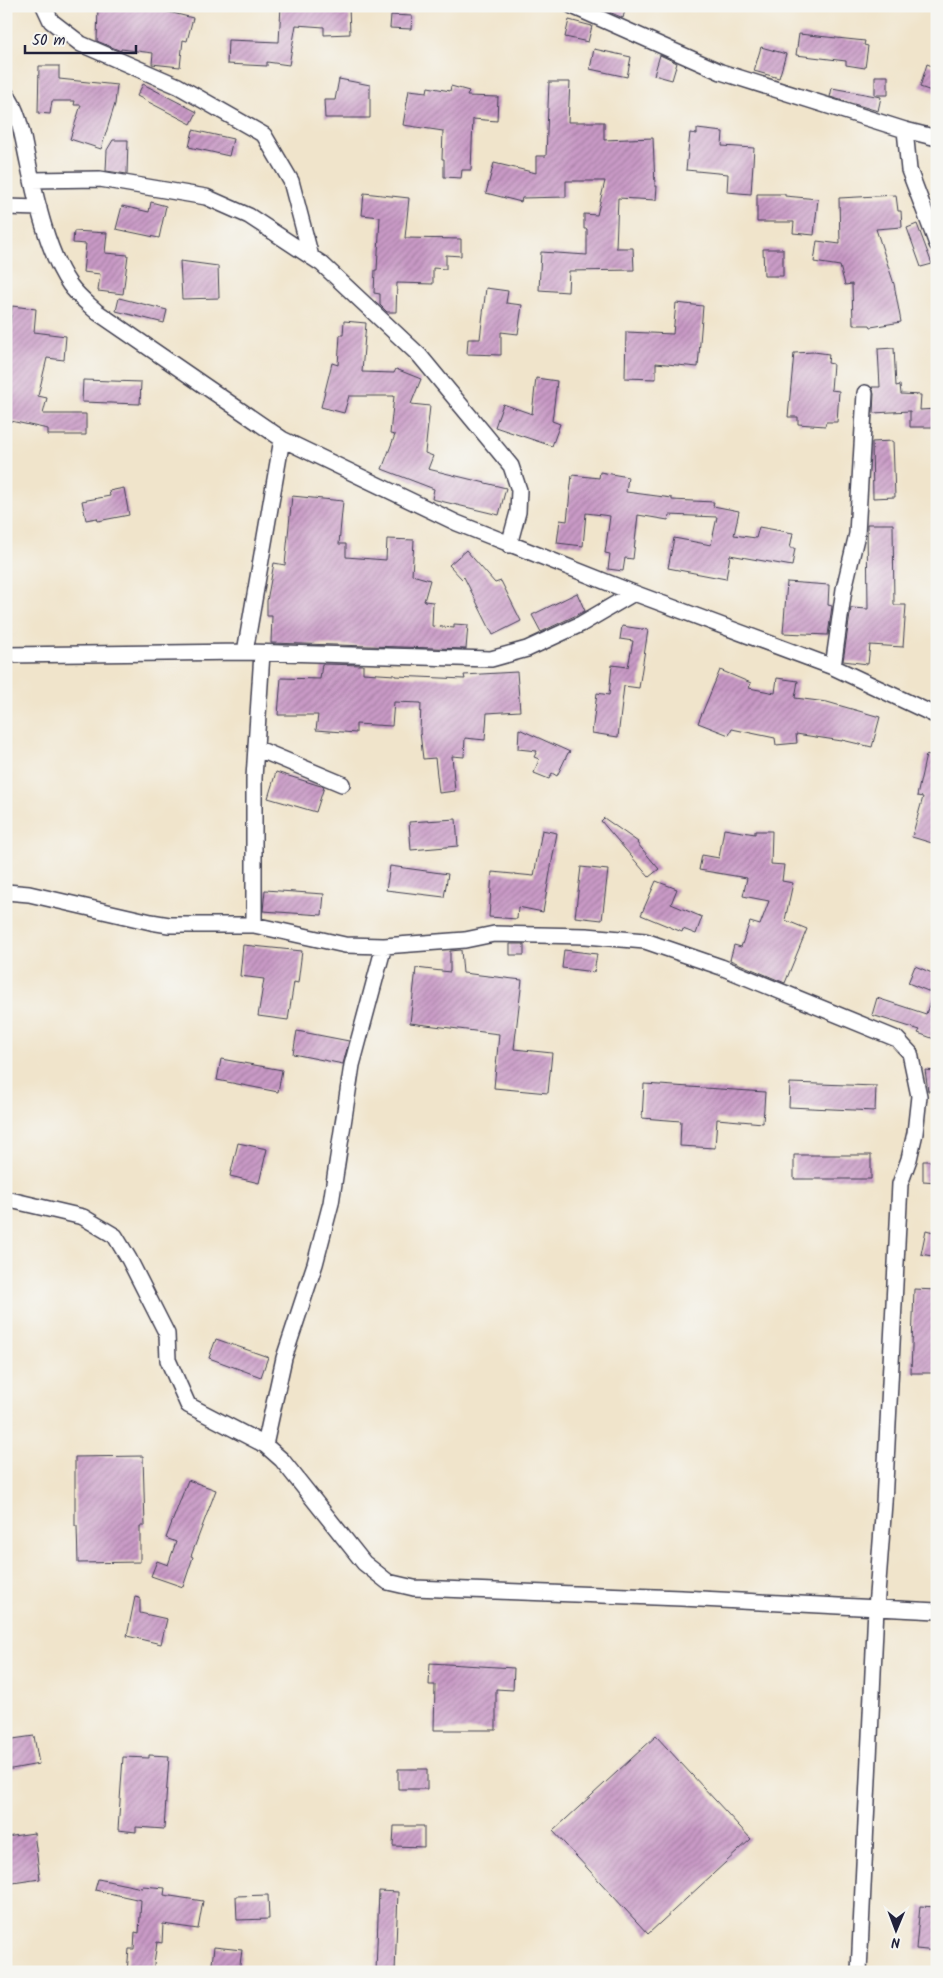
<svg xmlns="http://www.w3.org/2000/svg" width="943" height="1978" font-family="Kalam,sans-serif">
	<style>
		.building { fill: url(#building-hatch) }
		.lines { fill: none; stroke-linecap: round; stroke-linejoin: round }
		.minor-casing { stroke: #413f51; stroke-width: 18 }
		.minor { stroke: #fff; stroke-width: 15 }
	</style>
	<defs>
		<pattern id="building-hatch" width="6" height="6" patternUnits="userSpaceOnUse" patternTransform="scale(1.25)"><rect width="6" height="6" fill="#c99ac6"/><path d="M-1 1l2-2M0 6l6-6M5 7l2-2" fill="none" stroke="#a37da2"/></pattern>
	</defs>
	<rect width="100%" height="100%" fill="#f6f6f2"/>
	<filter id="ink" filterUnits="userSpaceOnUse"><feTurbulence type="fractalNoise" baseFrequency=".02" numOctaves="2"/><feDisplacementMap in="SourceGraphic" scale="10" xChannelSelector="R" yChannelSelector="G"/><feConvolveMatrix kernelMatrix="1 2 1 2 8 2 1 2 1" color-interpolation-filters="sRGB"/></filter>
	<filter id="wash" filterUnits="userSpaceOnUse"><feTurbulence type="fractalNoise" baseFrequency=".0096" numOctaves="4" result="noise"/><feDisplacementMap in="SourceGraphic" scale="20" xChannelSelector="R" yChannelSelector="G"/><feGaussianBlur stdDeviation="1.12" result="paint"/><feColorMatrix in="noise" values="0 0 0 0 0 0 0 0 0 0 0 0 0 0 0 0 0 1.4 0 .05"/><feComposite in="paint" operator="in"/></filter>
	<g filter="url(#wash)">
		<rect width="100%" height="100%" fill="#f0e4cb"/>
		<g id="blocks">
			<path class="building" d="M98 6 152 8 193 18 187 41 183 40 180 67 152 64 153 53 121 49V51L97 41Z
				M281 6 323 8V6H349L350 34 324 35V27L296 25 289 65 267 62V66L227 64 228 40 279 42Z
				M608 6 625 10 623 18 607 11Z
				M391 15 412 16 411 29 390 28Z
				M569 20 592 26 588 42 565 37Z
				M799 34 865 41 864 45 868 46 865 68 846 65V61L796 55Z
				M761 47 786 54 779 78 754 71Z
				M594 49 631 57 627 77 590 69Z
				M660 55 677 63 672 80 654 75Z
				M927 64 937 68V93L920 87Z
				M39 66H59V79L117 85 115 104 101 149 70 139 81 105H74L75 101H52L50 114 38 113Z
				M875 76H888V95H875Z
				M339 79 370 85V118H325L324 100H335Z
				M549 82H570L568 122H604V140L653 138 655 186H657L656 200 618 198 616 248H633L634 270 569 271 568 292 539 290 541 252 587 255V229H584V214L597 215 605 181H566V197L522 198 521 202 486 193 494 163 536 173V156H546Z
				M143 84 197 112 191 124 137 96Z
				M451 86 469 91 467 96 498 97 497 121 473 119 471 170H462L461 178 444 177V159H442L443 131 403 125 409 90 427 92 428 87 450 91Z
				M832 88 881 97 878 111 830 97Z
				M697 129 723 132 722 146 754 148 751 194 727 192 728 174 686 170 690 133 697 134Z
				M193 130 233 139 229 156 189 147Z
				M113 140H128L127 174 106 171 107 150Z
				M364 193 409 198 405 238 461 239V256L446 255V269L433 268V284L397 283 396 312H387L380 305V294L374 293 375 270H377L380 217 362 215Z
				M757 194H785V196L818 199 814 235 793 233 794 222H757Z
				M896 195 898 211H901L902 227 876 229 894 284 901 322 871 327 870 325H853L852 284 845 285 840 266 814 262 817 241 840 244 839 198Z
				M151 202 166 206 159 238 116 229 122 206 149 212Z
				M917 224 932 264 921 267 907 228Z
				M74 231 107 233 105 253 128 255 123 294 98 291 100 274 83 272 86 244 73 243Z
				M763 249H783V276H764Z
				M180 261 218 266 219 298 182 299Z
				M486 288 508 291 506 303 522 305 518 334 501 332V355L467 354 468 339H480Z
				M119 298 167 310 164 323 116 311Z
				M676 303 703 306 698 367 656 363V379L625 378 626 332 673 334Z
				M12 306 36 309 34 332 66 336 64 360 47 358 38 396 47 398 43 414H86V435H48V429L6 420V356Z
				M344 321 366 323 362 372 394 373 396 369 421 379 411 404 430 406 425 453 433 456 428 469 506 488 499 515 432 499 434 489 382 469 395 435 390 434 394 396H349L344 413 321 407 332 363 338 365 340 335H343Z
				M894 348 896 386 900 385 901 394 921 395 920 410 937 409V427H910V411L873 413 874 394 872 387H880L878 349Z
				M814 352 829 354 828 363 833 364 831 390 839 391 837 422H826L825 426 798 424V417H788L794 353Z
				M536 378 557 381 552 421 560 424 552 446 495 427 503 404 532 414Z
				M83 380 141 382 140 404 82 402Z
				M893 441 895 497 873 498 872 442Z
				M600 472 628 477 626 492 672 498V500L714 502 713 506 739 511 734 535 756 538 759 527 793 533 790 548H795L792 566 730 555 726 579 668 568 674 538 711 545 717 517 669 515 668 520 638 515 633 559 625 558 623 571 608 569 610 554 605 553 610 516 586 513 583 546 557 543 560 520 567 521 572 475 599 478Z
				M124 488 129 515 98 521 97 518 86 520 82 501 110 496 109 491Z
				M292 496 343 501 339 544H346V557L386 560 387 539 414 540 412 575 430 580 424 601 433 602 432 626 454 628V624L468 625 466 649 271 643 272 616H267V601L274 563 285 565Z
				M867 524H893L894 605H906L903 647 870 645 868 664 843 661 851 608 868 609Z
				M466 550 495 583 501 581 521 621 493 635 464 577 462 579 449 565Z
				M787 582 829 585 828 605 832 606 828 635 783 633Z
				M577 593 585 611 541 632 532 615Z
				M622 626 648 630 639 688 624 686 618 737 592 733 597 693 609 695 612 665 628 667 633 641 620 639Z
				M322 664 363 665V673L395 675V676L465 679 464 675 517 672 520 711 487 713 485 740 465 738 464 757 452 756 455 791 439 793 435 758 423 759 420 732 421 703 394 702 392 726 356 724V733L316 730 318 715H278L281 678 320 679Z
				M720 670 751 683 749 688 775 693 777 678 798 681 795 698 827 702 880 717 872 747 842 740V741L796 734 797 743 776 745 775 738 732 729 729 735 698 723Z
				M519 729 570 752 568 753 557 776 552 773 549 779 534 773 539 759 534 757 537 751 518 749Z
				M926 755 937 758V823L932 843 912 837 923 797 917 796Z
				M276 772 324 787 316 812 268 798Z
				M604 818 638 842 637 843 659 869 649 877 601 821Z
				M456 819 458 846 411 850 409 822Z
				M724 829 755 834V831H772L771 864 784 865 782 881 793 883 785 920 807 929 785 983 730 960 734 945 741 947 750 922 760 925 769 901 743 896 747 878 699 870 702 855 719 858Z
				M542 830 557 833 543 912 518 907 517 919 489 917 492 872 534 876Z
				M390 866 448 874 444 897 386 890Z
				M581 867 608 870 602 920 575 917Z
				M656 881 677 889 671 904 702 917 696 934 683 929 682 932 641 915Z
				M265 890 324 894 322 915 263 911Z
				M510 944H524V955H510Z
				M243 945 302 951 298 983 294 982 288 1020 258 1016 264 979 240 976Z
				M461 950 463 973 522 980 514 1049 552 1053 548 1093 494 1088 499 1034 410 1023 416 968 450 972V951Z
				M564 950 597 954 594 972 562 968Z
				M915 966 937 975V1040L918 1033 920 1030 872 1015 877 998 926 1014 933 993 908 983Z
				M297 1031 349 1041 343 1064 293 1054Z
				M221 1059 282 1070 278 1092 217 1080Z
				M925 1070 937 1071V1091H928Z
				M790 1083 876 1086 875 1111 789 1107Z
				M644 1084 765 1092 763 1123 717 1119 715 1148 680 1146 681 1121 642 1118Z
				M238 1143 267 1149 259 1183 230 1176Z
				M794 1155H871V1179H794Z
				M923 1161H937V1182L923 1181Z
				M926 1230 937 1233V1257L921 1254Z
				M914 1289 937 1290V1373H911Z
				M216 1339 268 1357 261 1377 209 1358Z
				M143 1456 145 1526H140V1562L78 1563 77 1526H75V1457Z
				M188 1480 216 1490 191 1556 193 1557 183 1587 151 1576 157 1561 168 1565 176 1542 166 1538Z
				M135 1597 140 1598V1613L167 1619 161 1644 127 1636Z
				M430 1663 514 1668 513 1690 496 1689V1730H434L435 1685H429Z
				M34 1736 39 1764 6 1770V1740Z
				M656 1736 751 1839 648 1934 553 1831Z
				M149 1755 169 1756 164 1829 136 1827V1832L118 1830 123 1757 149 1758Z
				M398 1769H427V1789H398Z
				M394 1826H424V1847L393 1846Z
				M34 1833 40 1879 6 1884V1837Z
				M98 1879 142 1888 143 1886 165 1888 164 1895 203 1901 198 1929 163 1924 162 1943 157 1942 153 1972H127L129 1949H134L135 1932 139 1933 141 1900 95 1890Z
				M379 1891 398 1892 395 1972H376Z
				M268 1895 269 1919 237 1920 236 1896Z
				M920 1906 937 1907V1951L916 1949Z
				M214 1947 242 1950 239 1972H211Z"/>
		</g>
	</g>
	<g filter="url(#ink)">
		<use href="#blocks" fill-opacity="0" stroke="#413f51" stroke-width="1"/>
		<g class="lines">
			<defs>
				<path id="minor" d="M44 6 51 21 81 44 178 86 264 135 291 181 311 257
					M572 6 721 72 905 130 937 138
					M6 94C20 112 23 140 28 162 36 200 48 254 70 285 77 295 88 304 97 312L282 439 457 523 634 593 833 667 937 716
					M905 130 909 170 937 244
					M32 180 100 179 206 197 249 216 322 264 420 356 511 466 519 490 518 512 509 545
					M6 207 39 208
					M245 652 491 659 527 649 581 624 634 593
					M6 655 245 652 282 439
					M833 667 844 589 857 534 865 393
					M256 748 342 784
					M6 892 29 894 151 922 169 925H254L345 945 384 946 465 940 494 934 586 936 645 941 721 967 897 1039 910 1053 919 1096 915 1133 909 1159 900 1184 884 1503 876 1608 859 1972
					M254 925V778L262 653
					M6 1199 83 1217 115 1236 129 1259 167 1334 168 1360 188 1405 265 1445 282 1460 364 1563 388 1582 414 1588 681 1598 937 1611
					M265 1445 284 1358 315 1264 331 1203 352 1065 384 946"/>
			</defs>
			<use href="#minor" class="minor-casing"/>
			<use href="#minor" class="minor"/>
		</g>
	</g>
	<rect width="943" height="1978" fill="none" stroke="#f6f6f2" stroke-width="25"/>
	<g transform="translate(896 1930) rotate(181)" stroke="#f6f6f2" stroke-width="4" paint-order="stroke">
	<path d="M0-4L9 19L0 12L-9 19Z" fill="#22223b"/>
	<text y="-8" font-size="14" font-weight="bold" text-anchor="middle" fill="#22223b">N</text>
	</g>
	<path d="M25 45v8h111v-8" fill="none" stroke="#22223b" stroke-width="2.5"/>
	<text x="32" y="45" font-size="15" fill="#22223b" stroke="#f6f6f2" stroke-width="4" paint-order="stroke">50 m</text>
</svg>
